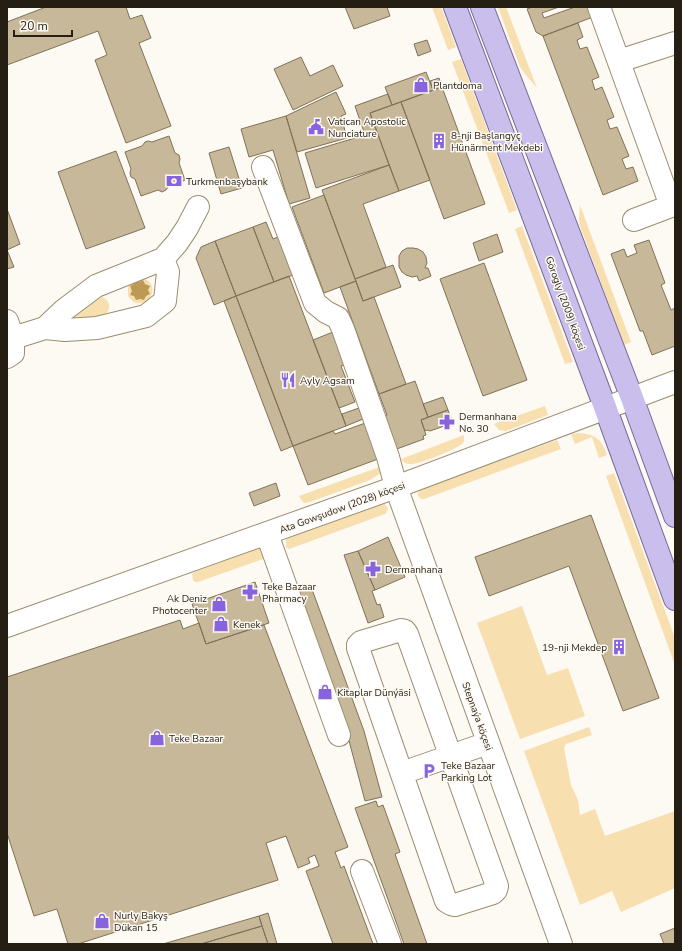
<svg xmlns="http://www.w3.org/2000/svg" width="682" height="951" font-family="'Nunito Sans',sans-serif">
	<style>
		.green { fill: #f8dfb0 }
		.water { fill: #bc9955 }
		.building { fill: #c8b89a; stroke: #817257 }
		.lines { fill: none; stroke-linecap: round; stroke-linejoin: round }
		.minor-casing { stroke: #9c8d70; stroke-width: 24 }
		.major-casing { stroke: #786a98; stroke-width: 24 }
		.minor { stroke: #fff; stroke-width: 22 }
		.major { stroke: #c9beec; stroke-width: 22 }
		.labels { text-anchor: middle; stroke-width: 3; stroke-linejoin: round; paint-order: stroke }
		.poi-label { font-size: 10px; fill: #251f13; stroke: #fdf9f3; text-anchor: start }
		.street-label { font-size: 10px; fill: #251f13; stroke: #fdf9f3 }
	</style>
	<rect width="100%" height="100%" fill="#fdf9f3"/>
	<path class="green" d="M432 7H441L456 47 448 50Z
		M498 7H506L537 88 525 74 520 67Z
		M461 59 517 210 509 213 452 62Z
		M580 205 631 342 624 345 580 226 579 220Z
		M522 226 573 362 565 364 515 229Z
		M143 278C166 287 142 317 128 296V285Z
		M98 296C110 297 114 311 102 316 92 320 84 319 73 319V317Z
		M545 406 548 415 506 431 499 430 494 424Z
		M578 433C595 434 602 439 607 455L599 458 592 437 575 444 571 434Z
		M464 435V441L462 444C456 449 416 466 409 464 405 464 403 461 401 459Z
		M557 440 561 449 424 499H421L418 496V492L421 490Z
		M385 465 384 471 370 480 310 502 304 503 302 501 299 496Z
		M614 473 675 638V665L606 476Z
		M381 503H384L388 508 387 512 385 514 292 548 289 549 286 547V540L288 538Z
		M259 548H263L266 557 263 559 198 582H195L193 580 192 574 195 572Z
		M522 606 547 675 568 668 585 716 520 739 477 623Z
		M589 727 592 735 566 744 564 748 571 785 578 800 580 815 595 809 605 836 675 811V888L621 912 612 891 580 905 524 751Z"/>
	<path class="water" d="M135 280 139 282 143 280 145 284 150 286 148 290 150 294 146 296 144 300 140 299 136 300 134 296 130 295 132 291 130 286 134 284Z"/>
	<path class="building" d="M46 7H126L130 19 142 15 151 38 139 43 171 126 126 143 95 60 107 55 98 31 7 65V22Z
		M345 7H387L390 16 354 29Z
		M532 7H559L542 13 544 18 575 7H590L593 17 543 36 536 32 527 9Z
		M578 23 583 37 577 40 580 49 587 47 599 77 592 80 595 90 602 87 614 117 607 120 610 129 617 127 629 156 622 159 626 169 633 167 638 181 603 195 543 36Z
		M427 40 431 51 418 56 414 44Z
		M301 57 310 76 333 65 343 86 293 110 274 69Z
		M426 72 433 90 392 105 385 87Z
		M439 78 442 87 433 90 430 81Z
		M442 87 485 204 444 219 401 102Z
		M336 92 346 114 341 116 347 138 297 152 286 116Z
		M388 94 392 105 370 113 389 165 316 188 305 153 365 135 355 106Z
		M401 102 430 180 399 191 370 113Z
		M286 116 310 198 289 204 273 150 249 157 241 129Z
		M169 136 175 153 179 155 180 159 179 163 185 180 168 187 166 190 162 192 158 190 141 196 135 179 131 177 130 173 131 169 125 152 142 146 145 142 148 141 152 142Z
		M229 147 242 188 221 194 209 153Z
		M116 151 145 228 86 249 58 172Z
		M389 165 399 191 363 204 386 267 355 279 322 190Z
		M324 195 356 281 324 293 292 207Z
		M7 209 20 244 7 250Z
		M266 222 273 239 278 237 296 274 274 282 253 227Z
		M253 227 274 282 236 296 215 241Z
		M497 234 503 252 479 261 473 243Z
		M649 240 665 283 661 285 671 310 675 308V346L652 355 643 331H640L611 254 624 249 627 257 637 253 634 245Z
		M215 241 236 296 214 305 196 258 201 247Z
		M407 248H413L418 249 423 252 426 257 427 263 425 268H428L431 276 419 281 417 276 412 277 406 275 402 272 399 267V256L402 251Z
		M7 250 14 267 7 269Z
		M484 263 527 380 483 396 440 279Z
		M393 265 401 287 363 301 355 279Z
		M289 276 346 426 293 446 236 296Z
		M356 281 363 301 374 297 406 384 379 394 340 287Z
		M236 296 293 446 281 451 224 301Z
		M333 332 345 365 341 366 355 402 339 408 313 340Z
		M415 381 428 417 421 420 426 435 423 436 424 439 394 450 382 417 387 415 379 394Z
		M443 397 448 410 428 417 423 404Z
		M359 408 363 419 346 426 342 414Z
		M448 410 453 423 430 431 427 430 425 431 421 420Z
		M368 422 378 459 308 485 293 446 333 431 335 434Z
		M276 483 280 496 254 506 249 493Z
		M591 515 659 698 623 711 569 566 489 596 475 557Z
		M388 537 405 577 375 590 358 551Z
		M358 551 375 590 372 591 377 605 380 604 384 617 368 623 344 555Z
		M255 582 269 623 206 644 192 604Z
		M310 584 364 731 382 797 365 801 348 737 293 591Z
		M180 620 183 629 199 623 206 644 264 625 348 847 335 852 341 868 344 866 373 944H333L306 871 319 866 315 855 308 858 310 863 298 868 286 836 266 843 278 880 78 944H68L57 909 34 916 7 833V677Z
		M376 801 378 807 383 805 400 852 395 854 427 944H404L355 808Z
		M268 913 277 944H268L262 926 259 916Z
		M259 916 262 926 201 944H163Z
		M262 926 268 944H201Z
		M675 928V944H664L660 934Z"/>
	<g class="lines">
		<defs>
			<path id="minor" d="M599 7 671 206 634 220
				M619 61 675 43
				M263 167 315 303 326 312 338 318 343 329 388 457 396 487 561 944
				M7 321 13 338V353L7 357
				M45 328 64 310 96 286 163 259 177 243 187 228 198 207
				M13 338 45 328 65 330 97 328 146 316 165 301 168 272 163 259
				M267 534 339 735
				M7 626 396 487 675 382
				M401 630 405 631 407 634 497 886 496 890 493 893 455 905 451 904 446 901 358 648V645L361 642Z
				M402 773 488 743
				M362 871 390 944"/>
			<path id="major" d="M455 7 605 407 675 599
				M482 7 632 398 675 516"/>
		</defs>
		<use href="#minor" class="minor-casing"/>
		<use href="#major" class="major-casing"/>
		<use href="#minor" class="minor"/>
		<use href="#major" class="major"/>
	</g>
	<defs>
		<symbol id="shop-bare" viewBox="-9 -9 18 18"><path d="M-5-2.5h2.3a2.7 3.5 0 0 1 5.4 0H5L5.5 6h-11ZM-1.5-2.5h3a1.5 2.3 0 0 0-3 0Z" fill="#8863de" stroke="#fdf9f3" stroke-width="2.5" paint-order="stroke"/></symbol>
		<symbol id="civic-bare" viewBox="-9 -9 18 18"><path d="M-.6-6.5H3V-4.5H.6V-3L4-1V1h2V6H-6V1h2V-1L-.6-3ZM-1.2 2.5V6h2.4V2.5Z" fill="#8863de" stroke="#fdf9f3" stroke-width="2.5" paint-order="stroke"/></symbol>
		<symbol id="building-bare" viewBox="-9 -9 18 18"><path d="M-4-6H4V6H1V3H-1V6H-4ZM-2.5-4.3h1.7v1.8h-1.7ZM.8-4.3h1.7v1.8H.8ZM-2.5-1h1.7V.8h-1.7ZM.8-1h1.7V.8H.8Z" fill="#8863de" stroke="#fdf9f3" stroke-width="2.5" paint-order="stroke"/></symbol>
		<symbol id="bank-bare" viewBox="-9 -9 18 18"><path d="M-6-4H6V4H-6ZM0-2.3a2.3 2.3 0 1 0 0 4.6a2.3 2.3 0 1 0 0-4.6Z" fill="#8863de" stroke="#fdf9f3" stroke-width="2.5" paint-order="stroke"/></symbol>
		<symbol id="restaurant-bare" viewBox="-9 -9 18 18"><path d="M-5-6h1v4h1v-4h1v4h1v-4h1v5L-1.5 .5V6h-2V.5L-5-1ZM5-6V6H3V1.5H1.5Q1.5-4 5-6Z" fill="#8863de" stroke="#fdf9f3" stroke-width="2.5" paint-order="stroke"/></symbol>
		<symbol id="pharmacy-bare" viewBox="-9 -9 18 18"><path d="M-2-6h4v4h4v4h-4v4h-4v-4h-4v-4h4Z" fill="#8863de" stroke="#fdf9f3" stroke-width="2.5" paint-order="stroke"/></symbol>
		<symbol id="parking-bare" viewBox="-9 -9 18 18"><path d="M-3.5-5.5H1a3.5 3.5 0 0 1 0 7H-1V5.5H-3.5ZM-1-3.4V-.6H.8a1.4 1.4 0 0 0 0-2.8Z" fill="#8863de" stroke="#fdf9f3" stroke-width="2.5" paint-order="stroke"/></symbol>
	</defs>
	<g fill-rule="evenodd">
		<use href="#shop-bare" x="410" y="74" width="22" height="22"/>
		<use href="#civic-bare" x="305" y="116" width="22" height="22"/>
		<use href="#building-bare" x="428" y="130" width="22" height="22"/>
		<use href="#bank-bare" x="163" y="170" width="22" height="22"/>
		<use href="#restaurant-bare" x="277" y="369" width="22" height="22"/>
		<use href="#pharmacy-bare" x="436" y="411" width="22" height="22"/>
		<use href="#pharmacy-bare" x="362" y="558" width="22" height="22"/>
		<use href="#pharmacy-bare" x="239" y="581" width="22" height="22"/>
		<use href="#shop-bare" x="208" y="593" width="22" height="22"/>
		<use href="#shop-bare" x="210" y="613" width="22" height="22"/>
		<use href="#building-bare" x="608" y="636" width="22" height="22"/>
		<use href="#shop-bare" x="314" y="681" width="22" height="22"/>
		<use href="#shop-bare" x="146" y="727" width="22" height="22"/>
		<use href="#parking-bare" x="418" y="760" width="22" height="22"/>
		<use href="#shop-bare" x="91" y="910" width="22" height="22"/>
	</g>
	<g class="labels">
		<g class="poi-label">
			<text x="433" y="89">Plantdoma</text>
			<text x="328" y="125">Vatican Apostolic<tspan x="328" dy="12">Nunciature</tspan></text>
			<text x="451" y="139">8-nji Başlangyç<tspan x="451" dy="12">Hünärment Mekdebi</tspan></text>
			<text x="186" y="185">Turkmenbaşybank</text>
			<text x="300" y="384">Ayly Agsam</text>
			<text x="459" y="420">Dermanhana<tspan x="459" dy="12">No. 30</tspan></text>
			<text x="385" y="573">Dermanhana</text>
			<text x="262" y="590">Teke Bazaar<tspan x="262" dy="12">Pharmacy</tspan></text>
			<text x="207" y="602" text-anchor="end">Ak Deniz<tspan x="207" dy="12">Photocenter</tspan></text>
			<text x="233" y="628">Kenek</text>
			<text x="607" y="651" text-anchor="end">19-nji Mekdep</text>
			<text x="337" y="696">Kitaplar Dünýäsi</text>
			<text x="169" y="742">Teke Bazaar</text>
			<text x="441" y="769">Teke Bazaar<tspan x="441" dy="12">Parking Lot</tspan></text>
			<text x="114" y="919">Nurly Bakyş<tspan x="114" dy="12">Dükan 15</tspan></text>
		</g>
		<g class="street-label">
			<text transform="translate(566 303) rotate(70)" y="4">Görogly (2009) köçesi</text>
			<text transform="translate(342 507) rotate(-20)" y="4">Ata Gowşudow (2028) köçesi</text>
			<text transform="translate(478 716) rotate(70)" y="4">Stepnaýa köçesi</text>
		</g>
	</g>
	<rect width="682" height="951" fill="none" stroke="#251f13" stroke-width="16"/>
	<path d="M14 30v6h58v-6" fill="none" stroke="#251f13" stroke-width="2"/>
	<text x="20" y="30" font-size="12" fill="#251f13" stroke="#fdf9f3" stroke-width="3" paint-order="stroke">20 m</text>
</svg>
